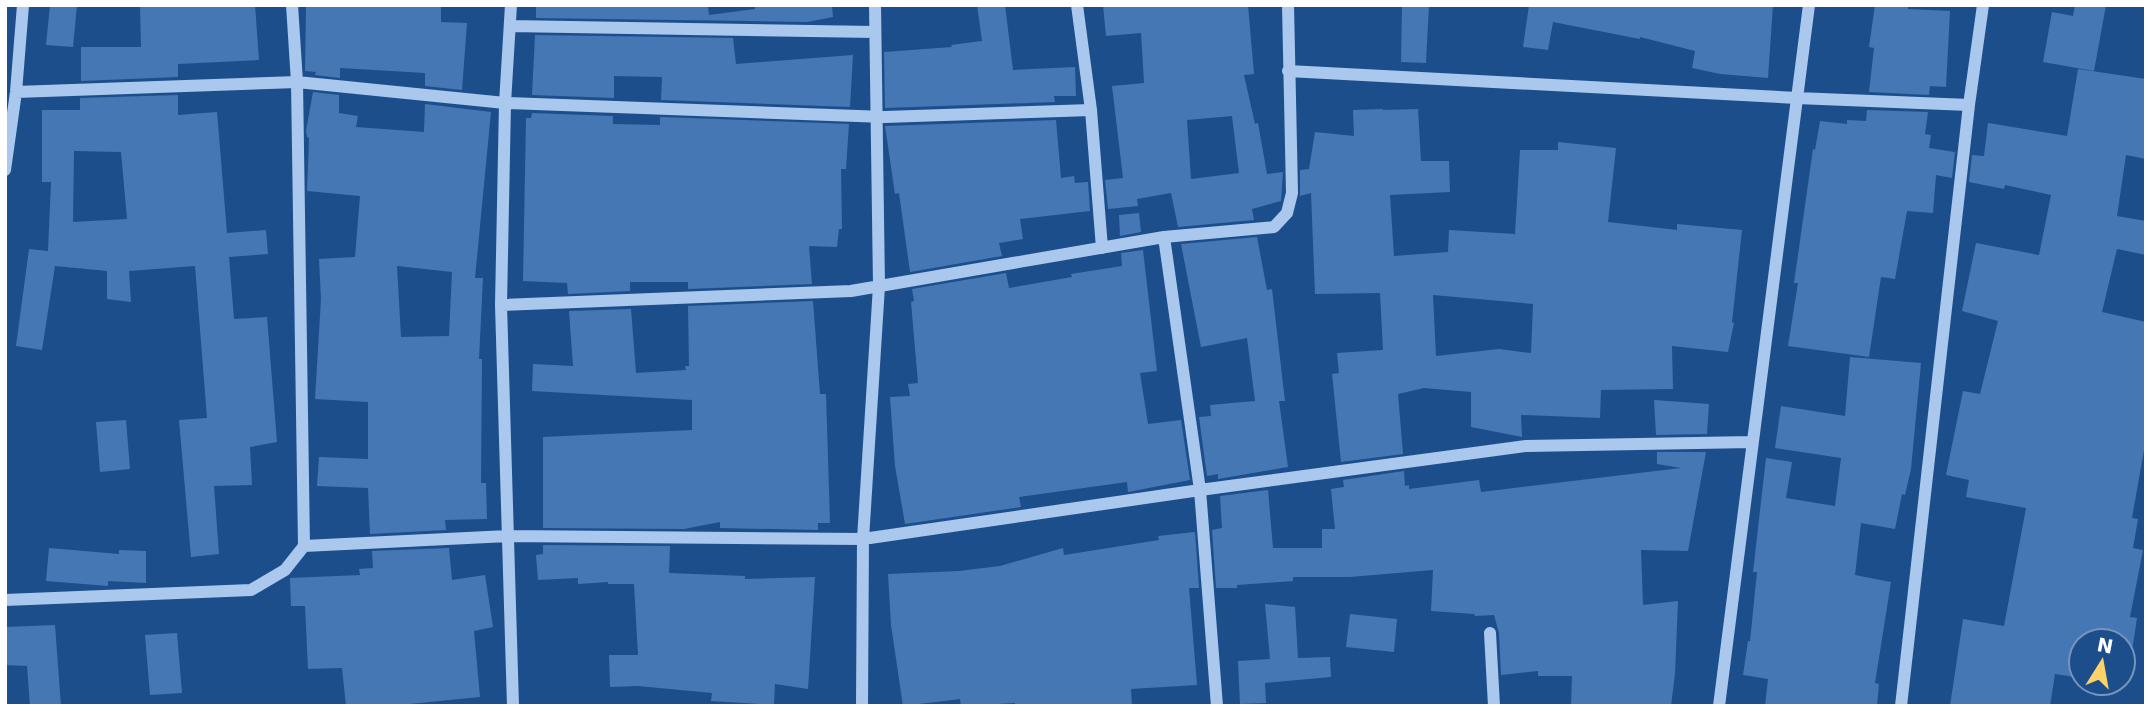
<svg xmlns="http://www.w3.org/2000/svg" width="2151" height="711" font-family="'DejaVu Sans',sans-serif">
	<style>
		.building { fill: #4577b4; fill-rule: evenodd }
		.lines { fill: none; stroke-linecap: round; stroke-linejoin: round }
		.minor { stroke: #aac8ed; stroke-width: 12 }
	</style>
	<rect width="100%" height="100%" fill="#1d4e8c"/>
	<path class="building" d="M50 5H77L73 47 46 45Z
		M140 5H255L259 60 178 64V77L81 81V47H141Z
		M306 5H441V22L467 23 462 90 425 86V73L340 68V78L315 75 316 72 305 71Z
		M536 5H708L709 15 755 9V5H832L833 17 807 22 536 18Z
		M977 5H1005L1013 70 1075 67 1076 96H1054L1055 102 885 108 884 52 952 47 951 45 982 41Z
		M1103 5H1248L1254 74 1244 75 1255 124 1258 123 1267 174 1283 172 1281 201 1252 209 1254 220 1178 227 1171 193 1137 199 1138 206 1108 209 1105 180 1123 178 1112 86 1144 83 1141 33 1106 36ZM1232 116 1239 173 1191 179 1187 120Z
		M1402 5H1429L1426 63 1401 62Z
		M1529 5H1773L1768 78 1720 74 1692 68 1695 51 1640 37V39L1553 22 1548 50 1523 47Z
		M1875 5H1908V9L1950 11 1946 87 1930 86 1929 95 1869 92 1874 48 1869 47Z
		M2075 5H2106L2094 71 2043 62 2052 12 2073 16Z
		M535 35 733 38 736 64 853 55 850 107 661 100 662 77 614 76V98L532 95Z
		M2078 69 2146 79V159L2126 155 2117 216 2146 221V255L2117 249 2102 312 2146 322V451L2144 450 2132 518 2138 519 2133 548 2143 550 2130 617 2137 618 2127 685 2113 683H2123V641H2081V678L2055 674 2050 706H1950L1963 619 2004 626 2026 508 1966 497 1969 480 1946 475 1963 391 1980 394 1998 321 1962 311 1976 243 2039 255 2051 195 2005 185 2004 189 1969 182 1972 155 1984 156 1988 123 2067 136Z
		M313 92 339 95V113L358 116 356 127 424 132 425 104 491 112 475 278H483L479 359H482L481 483H486L487 519 445 520 446 530 370 534 368 488 317 486 319 457 368 459V402L315 399 321 299 319 259 355 257 360 196 307 191 309 138 307 137 306 131ZM397 266 452 272 449 336 401 337Z
		M178 95V115L217 112 227 233 266 230 268 254 229 257 234 319 267 317 277 442 250 447 252 485 214 486 219 554 191 557 179 420 207 418 195 266 129 271 131 302 107 299V271L55 266 42 350 16 346 29 249 48 251 51 182H42V110H80V98ZM74 151 121 152 127 219 73 222Z
		M1383 109V110L1418 109 1421 161H1449L1450 192 1390 195 1394 256 1448 252 1449 230 1515 234 1520 150H1558V142L1616 148 1608 222 1677 230V224L1742 230 1732 322 1734 323 1728 352 1672 346 1673 389 1601 390 1600 418 1521 415 1522 437 1471 427V392L1424 388 1398 394 1403 454 1341 462 1332 374 1339 373 1337 353 1383 350 1380 293 1315 294 1311 193 1300 196V170L1309 169 1315 132 1354 136 1353 110ZM1433 295 1533 304 1531 353 1499 349 1436 356Z
		M1867 110 1928 112 1925 134 1931 135 1929 148 1955 152 1952 178 1936 175 1933 213 1907 211 1895 279 1881 277 1869 357 1788 346 1798 283H1794L1813 149 1815 150 1820 121 1847 124V120L1866 121Z
		M532 113 613 116V124L660 125V117L849 124 846 169H841L842 229H839L837 247 809 246 812 284 688 289V282H630V291L568 294 567 283 523 281 526 118H531Z
		M1056 120 1061 178 1074 176 1075 183 1088 182 1090 211 1020 219 1023 239 999 243 1002 256 910 272 899 193 895 194 885 126Z
		M1139 213 1141 232 1120 236 1119 215Z
		M1257 237 1267 290 1272 289 1285 401H1279L1288 467 1218 479V474L1207 476 1199 417 1211 416 1210 405 1255 401 1247 338 1201 347 1181 244Z
		M1143 250 1157 371 1140 373 1148 424 1181 420 1190 480 1128 492 1127 482 1019 497 1021 507 905 524 895 466 890 397 910 396 908 384 918 383 911 302 914 301 912 289 1006 273 1009 288 1072 277 1071 274 1122 266 1121 253Z
		M813 301 820 394H826L830 523H818V530L720 528V522L684 529 543 528V437L692 430V400L532 391 533 364 573 366 569 311 631 309 636 373 686 370 685 366H689L688 306Z
		M1850 357 1921 363 1911 469 1905 495 1902 494 1895 529 1861 523 1855 575 1891 582 1875 683 1879 684 1877 706H1765L1768 679 1743 675 1748 641H1750L1757 572H1753L1766 458 1792 462 1786 498 1835 506 1841 458 1775 448 1781 406 1845 416Z
		M1654 400 1709 404 1707 434 1656 435Z
		M126 420 130 469 100 472 96 422Z
		M1657 452H1706L1688 551 1641 550 1643 605 1678 601 1675 674 1671 706H1571L1572 676H1538V671L1501 675 1499 633 1494 615 1475 616 1474 614 1431 611 1433 570 1350 577H1293V581L1237 585V588H1216L1212 530 1222 528 1220 496 1268 490 1273 548H1322V529H1335L1331 489 1344 487 1343 480 1404 471 1405 486 1409 485V489L1479 480 1481 492 1681 468 1657 464Z
		M1195 532 1199 588H1189L1197 685 1131 689 1132 706H1015V703L961 706 960 699 903 706 891 625 888 574 959 571 1000 566 1063 548 1064 555 1159 540 1158 536Z
		M543 545 670 546 669 573 745 576V579L815 577 808 689 775 684 774 705 711 701 712 693 638 686 610 687 609 655H638L634 584H608V582L578 584V578L538 580 536 555 543 554Z
		M49 548 119 554V550L146 551V583L108 581V586L46 581Z
		M449 548 452 580 485 575 493 627 474 631 480 697 390 706H346L342 668 308 669 305 606H291L290 578 360 575 359 569 373 568 372 551Z
		M1265 604 1295 607 1298 658 1330 657 1331 677 1265 683 1266 703 1240 704 1238 661 1270 659Z
		M1350 614 1397 619 1394 652 1346 647Z
		M55 625 61 706H30L27 666 5 665V627Z
		M177 633 182 693 150 695 145 635Z"/>
	<g class="lines">
		<path class="minor" d="M292 5 297 82 304 546
			M511 5 505 103 501 305 513 706
			M1077 5 1091 110 1102 248
			M510 26 875 32
			M1288 71 1797 98 1969 105
			M16 92 297 82 505 103 885 117 1091 110
			M5 170 16 92 23 5
			M1164 237 1200 490 1217 706
			M501 305 851 291 1164 237 1274 227 1287 213 1292 193 1288 5
			M5 600 251 590 285 570 304 546 508 536 863 539 1200 490 1526 446 1752 442
			M1490 633 1494 706
			M862 706 863 539 879 286 875 5
			M1719 706 1809 5
			M1901 706 1969 105 1983 5"/>
	</g>
	<rect width="2151" height="711" fill="none" stroke="#ffffff" stroke-width="14"/>
	<g transform="translate(2102 662) rotate(11)"><circle r="33" fill="#1d4e8c" stroke="#7795ba" stroke-width="2"/>
	<path d="M0-5L12 26L0 18L-12 26Z" fill="#fcd168"/>
	<text y="-10" font-size="19" font-weight="bold" text-anchor="middle" fill="#ffffff">N</text>
	</g>
</svg>
